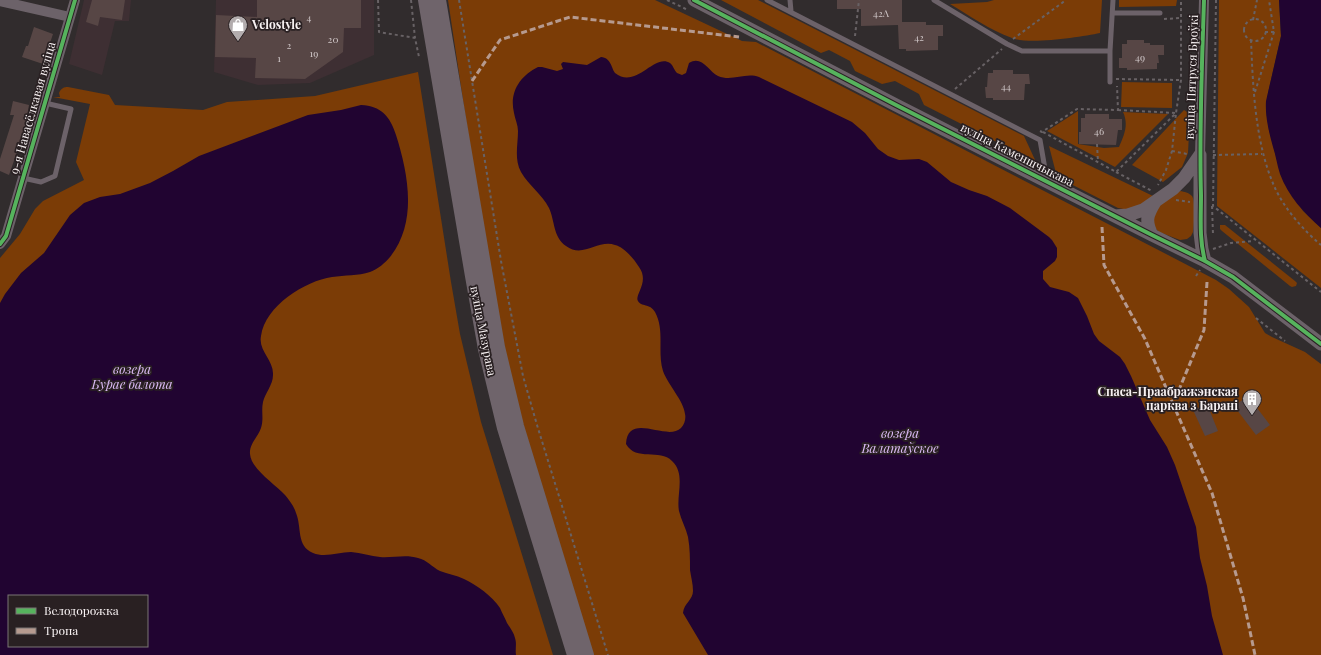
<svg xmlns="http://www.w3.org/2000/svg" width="1321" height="655" font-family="'Playfair Display',serif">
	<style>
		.built { fill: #3e2f33 }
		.green { fill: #7b3c06; fill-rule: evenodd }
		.water { fill: #210431; fill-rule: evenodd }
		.building { fill: #574645 }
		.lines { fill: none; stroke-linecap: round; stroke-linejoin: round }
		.path { stroke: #686265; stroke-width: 2; stroke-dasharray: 3 3; stroke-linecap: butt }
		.service { stroke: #6c6269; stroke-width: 5 }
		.minor { stroke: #6c6269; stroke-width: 10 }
		.tertiary { stroke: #6c6269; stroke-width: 13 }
		.secondary { stroke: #6f646b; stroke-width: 14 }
		.quiet { stroke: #b69a8f; stroke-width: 3; stroke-dasharray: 6 3; stroke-linecap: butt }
		.cycleway-casing { stroke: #292022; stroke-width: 6 }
		.cycleway { stroke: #56b35d; stroke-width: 4 }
		.labels { text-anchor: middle; stroke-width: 3.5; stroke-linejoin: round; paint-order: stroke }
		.number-label { font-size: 10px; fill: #cfc6c7 }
		.poi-label { font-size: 12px; font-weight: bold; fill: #f7f1f2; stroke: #292022; text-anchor: start }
		.street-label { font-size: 12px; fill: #f7f1f2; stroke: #292022 }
		.water-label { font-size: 13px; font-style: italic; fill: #dbbaf5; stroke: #292022 }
	</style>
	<rect width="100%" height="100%" fill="#312c2d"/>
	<path class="built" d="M84 0H131L129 21H115L102 75 69 64Z
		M216 0H374V55L310 83 258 85 214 72Z"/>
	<path class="green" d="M448 0H655L742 41 756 42 1168 255 1216 280 1229 289 1249 307 1265 333 1272 337 1305 352 1321 364V655H593L522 425 497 313 466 120Z
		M721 0H758L1024 136 1036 162 924 105 919 94 895 81 882 84 855 71 850 61 829 50 821 53Z
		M994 0H1102L1100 33C1081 37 1029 45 1012 38 990 30 970 16 950 4L987 2Z
		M1119 0H1177L1176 6 1119 7Z
		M1219 0H1279L1281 36 1268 93 1266 110 1269 130 1281 175 1303 211 1321 228V288L1217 206Z
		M418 72 451 282 460 334 481 422 553 655H0V258L20 234 35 209 43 201 84 180 76 162 90 104 53 97H60L59 93C61 88 64 87 68 87L109 95 115 105 203 110 227 102 315 96ZM9 596H147V646H9Z
		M1122 82 1172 83V108L1121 107Z
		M1184 110 1190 114 1188 153 1182 167 1163 182 1132 165Z
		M1078 111V144L1104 148 1119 147C1124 135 1129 125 1123 112L1168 114 1115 167 1047 131Z
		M1049 146 1153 196C1140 206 1136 212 1118 208L1057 177Z
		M1180 191C1185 192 1188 192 1192 196 1196 202 1194 225 1193 232L1191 236 1187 239 1180 240 1159 232 1155 228 1152 224 1155 210 1163 201Z
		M1220 225H1225L1295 281 1297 283 1296 286 1292 287 1290 286 1222 231 1220 229Z"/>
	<path class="water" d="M1279 0H1321V228C1304 213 1288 196 1280 174 1277 165 1276 156 1273 147 1269 132 1265 117 1266 101L1281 36Z
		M601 57C611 58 611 67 615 73 636 90 654 53 670 63 673 65 674 70 677 73L682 75 686 73 689 63C702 55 708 71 718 76 732 82 745 72 759 77L852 122 865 133 878 149 888 156 899 160 919 159 927 162 951 182 969 190 987 196 1010 208 1049 237 1052 240 1057 248V257L1055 261 1043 271V279L1050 287 1069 292 1078 298 1087 316 1094 334 1099 341 1120 357 1125 364 1131 376 1150 420 1167 447 1175 465 1196 527 1200 558 1207 586 1212 616 1223 655H708L683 613C684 603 693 600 693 591 693 584 691 577 690 570 690 559 690 548 688 537 686 528 681 520 679 511 676 495 686 474 672 461 660 448 636 462 626 444 628 411 667 442 681 428 685 424 686 418 685 414 684 401 668 385 663 371 657 352 665 330 655 312 650 303 641 307 638 301 634 295 650 282 639 267 634 259 624 247 615 245 598 239 583 259 566 246 553 237 555 221 549 208 542 194 529 186 521 172 514 159 518 145 518 131 518 125 515 119 514 113 509 92 520 76 538 67H542L557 71 563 69 561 64 563 62 587 65Z
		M361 105C381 106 390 116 396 135 408 173 418 222 390 257 385 263 378 269 370 272 358 276 345 275 332 277 305 281 265 306 261 336 258 351 274 360 273 375 273 385 265 393 263 402 261 411 264 419 261 428 258 437 249 444 250 454 251 469 275 484 285 495 289 500 294 506 296 513 302 527 296 546 313 553 325 558 339 552 351 552 361 553 371 556 380 557 393 558 406 554 418 558 427 560 432 567 440 571 448 574 456 575 464 579 477 585 492 596 500 608 502 613 505 618 507 623 510 628 514 633 515 638 517 644 515 649 516 655H0V303L5 294 21 273 44 253 70 215 84 203 100 197 120 194 150 183 173 171 199 156 308 115 341 110ZM9 596H147V646H9Z"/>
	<path class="building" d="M92 0H125L122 20 100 17 98 26 86 22Z
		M257 0H361V28H344L343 52 305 79 255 78 256 58 215 57 216 15 257 17Z
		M837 0H902V22H926V25H943V36H938V50L906 51V49H899L898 25 861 26V9H837Z
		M34 27 53 34 43 64 22 57 26 46H28Z
		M1127 40H1144V43H1150V45H1164V55H1158L1159 63H1157V69L1127 70V68H1119V58H1122V44H1127Z
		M993 70H1013V74H1029L1030 84H1025L1024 100H993V98H986L985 87H987L988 73H993Z
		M13 101 29 105 24 132 9 175 0 171V159L14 115H10Z
		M1085 114H1109V119H1122V130H1118L1116 145 1079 144V132H1081V118H1085Z
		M1248 396 1270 425 1256 435 1234 406Z
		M1207 404 1218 431 1205 436 1193 410Z"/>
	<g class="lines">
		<path class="path" d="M378 0 379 32 415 38 419 57
			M411 0 415 38
			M459 0 501 261 523 376 537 425 608 655
			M667 0 688 10
			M1216 0 1213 206 1321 292
			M1164 19 1181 18V0
			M1244 30a11 11 0 1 1 22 0a11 11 0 1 1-22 0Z
			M1253 20 1257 0
			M1265 32H1274
			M855 36 859 0
			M1013 39 1066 0
			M1251 40C1253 88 1255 144 1275 188 1284 208 1304 231 1321 245
			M1116 79 1181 80
			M955 89 1002 49
			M1255 92 1274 32 1269 0
			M1118 110 1176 113 1172 151 1166 170 1158 185
			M1040 131 1042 132 1077 109 1118 110 1117 86
			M1043 132 1116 172 1176 113 1181 80V18
			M1097 144 1098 162
			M1172 151 1187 154
			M1213 155 1262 154
			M1116 172 1152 191
			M1176 200 1190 202
			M1212 206 1213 234
			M1213 249 1231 243 1253 241
			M1196 276 1200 270
			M1256 318 1285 341"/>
		<path class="service" d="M767 0 1040 140 1045 169 1043 179
			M790 0 791 11
			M934 0 1007 44 1022 51H1110
			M1113 13H1160
			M1110 82V51L1113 0
			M23 178 41 182 55 176 71 109 45 103"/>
		<path class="minor" d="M0 1 70 17
			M1200 155 1204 0
			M0 244 6 236 75 0"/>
		<path class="tertiary" d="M694 0 896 105 1152 235 1205 261 1233 277 1321 344
			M1200 155V233L1202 249 1205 261
			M1115 216 1128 215 1143 210 1173 189 1184 178 1200 155
			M1152 235C1145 221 1147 215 1155 202"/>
		<path class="secondary" d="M425 0 472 276 485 349 504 428 574 655
			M439 0 498 347 517 426 587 655"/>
		<path class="quiet" d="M472 81 500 40 570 17 739 37
			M1102 227 1104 265 1145 339 1173 404
			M1207 282 1204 330 1173 404 1212 493 1243 598 1255 655"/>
		<defs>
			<path id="cycleway" d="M694 0 896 105 1152 235 1205 261 1233 277 1321 344
				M1204 0C1202 65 1199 130 1201 195 1201 217 1199 239 1205 261
				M0 244 6 236 75 0"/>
		</defs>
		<use href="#cycleway" class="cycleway-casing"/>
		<use href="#cycleway" class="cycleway"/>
	</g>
	<defs>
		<symbol id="shop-pin" viewBox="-11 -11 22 30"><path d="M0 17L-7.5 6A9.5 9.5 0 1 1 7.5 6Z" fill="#b2acad" stroke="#292022"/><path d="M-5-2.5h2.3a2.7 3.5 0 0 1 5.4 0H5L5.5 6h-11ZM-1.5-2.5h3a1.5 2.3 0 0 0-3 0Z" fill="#fff"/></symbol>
		<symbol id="building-pin" viewBox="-11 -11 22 30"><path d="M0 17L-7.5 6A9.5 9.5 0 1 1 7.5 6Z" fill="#b2acad" stroke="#292022"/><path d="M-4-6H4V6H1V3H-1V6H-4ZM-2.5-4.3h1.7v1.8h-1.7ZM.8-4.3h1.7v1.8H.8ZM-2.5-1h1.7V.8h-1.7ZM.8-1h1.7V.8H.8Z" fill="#fff"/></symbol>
	</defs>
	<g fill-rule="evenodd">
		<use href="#shop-pin" x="227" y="14" width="22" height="30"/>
		<use href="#building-pin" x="1241" y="388" width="22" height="30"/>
	</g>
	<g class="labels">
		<g class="number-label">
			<text x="881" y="17">42А</text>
			<text x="309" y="21">4</text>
			<text x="919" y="41">42</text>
			<text x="333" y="43">20</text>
			<text x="289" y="49">2</text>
			<text x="314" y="57">19</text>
			<text x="1140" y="61">49</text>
			<text x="279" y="62">1</text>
			<text x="1006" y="90">44</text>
			<text x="1099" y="135">46</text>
		</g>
		<g class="poi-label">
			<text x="252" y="29">Velostyle</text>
			<text x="1238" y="396" text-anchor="end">Спаса-Праабражэнская<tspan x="1238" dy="14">царква з Барані</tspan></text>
		</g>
		<g class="street-label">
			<text transform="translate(1192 77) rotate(-88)" y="4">вуліца Пятруся Броўкі</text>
			<text transform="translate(33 108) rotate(-74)" y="4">9-я Навасёлкавая вуліца</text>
			<text transform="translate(1017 155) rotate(27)" y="4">вуліца Каменшчыкава</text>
			<text transform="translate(483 331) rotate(79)" y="4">вуліца Мазурава</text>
		</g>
		<g class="water-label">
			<text x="132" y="374">возера<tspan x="132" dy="15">Бурае балота</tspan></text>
			<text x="900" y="438">возера<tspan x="900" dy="15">Валатаўское</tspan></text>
		</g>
	</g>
	<rect x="8" y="595" width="140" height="52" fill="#292022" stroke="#7b7475"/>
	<rect x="16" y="608" width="20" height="6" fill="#56b35d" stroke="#7b7475"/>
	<text x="44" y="615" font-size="12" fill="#f7f1f2">Велодорожка</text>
	<rect x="16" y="628" width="20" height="6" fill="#b69a8f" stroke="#7b7475"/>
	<text x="44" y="635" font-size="12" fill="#f7f1f2">Тропа</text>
</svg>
